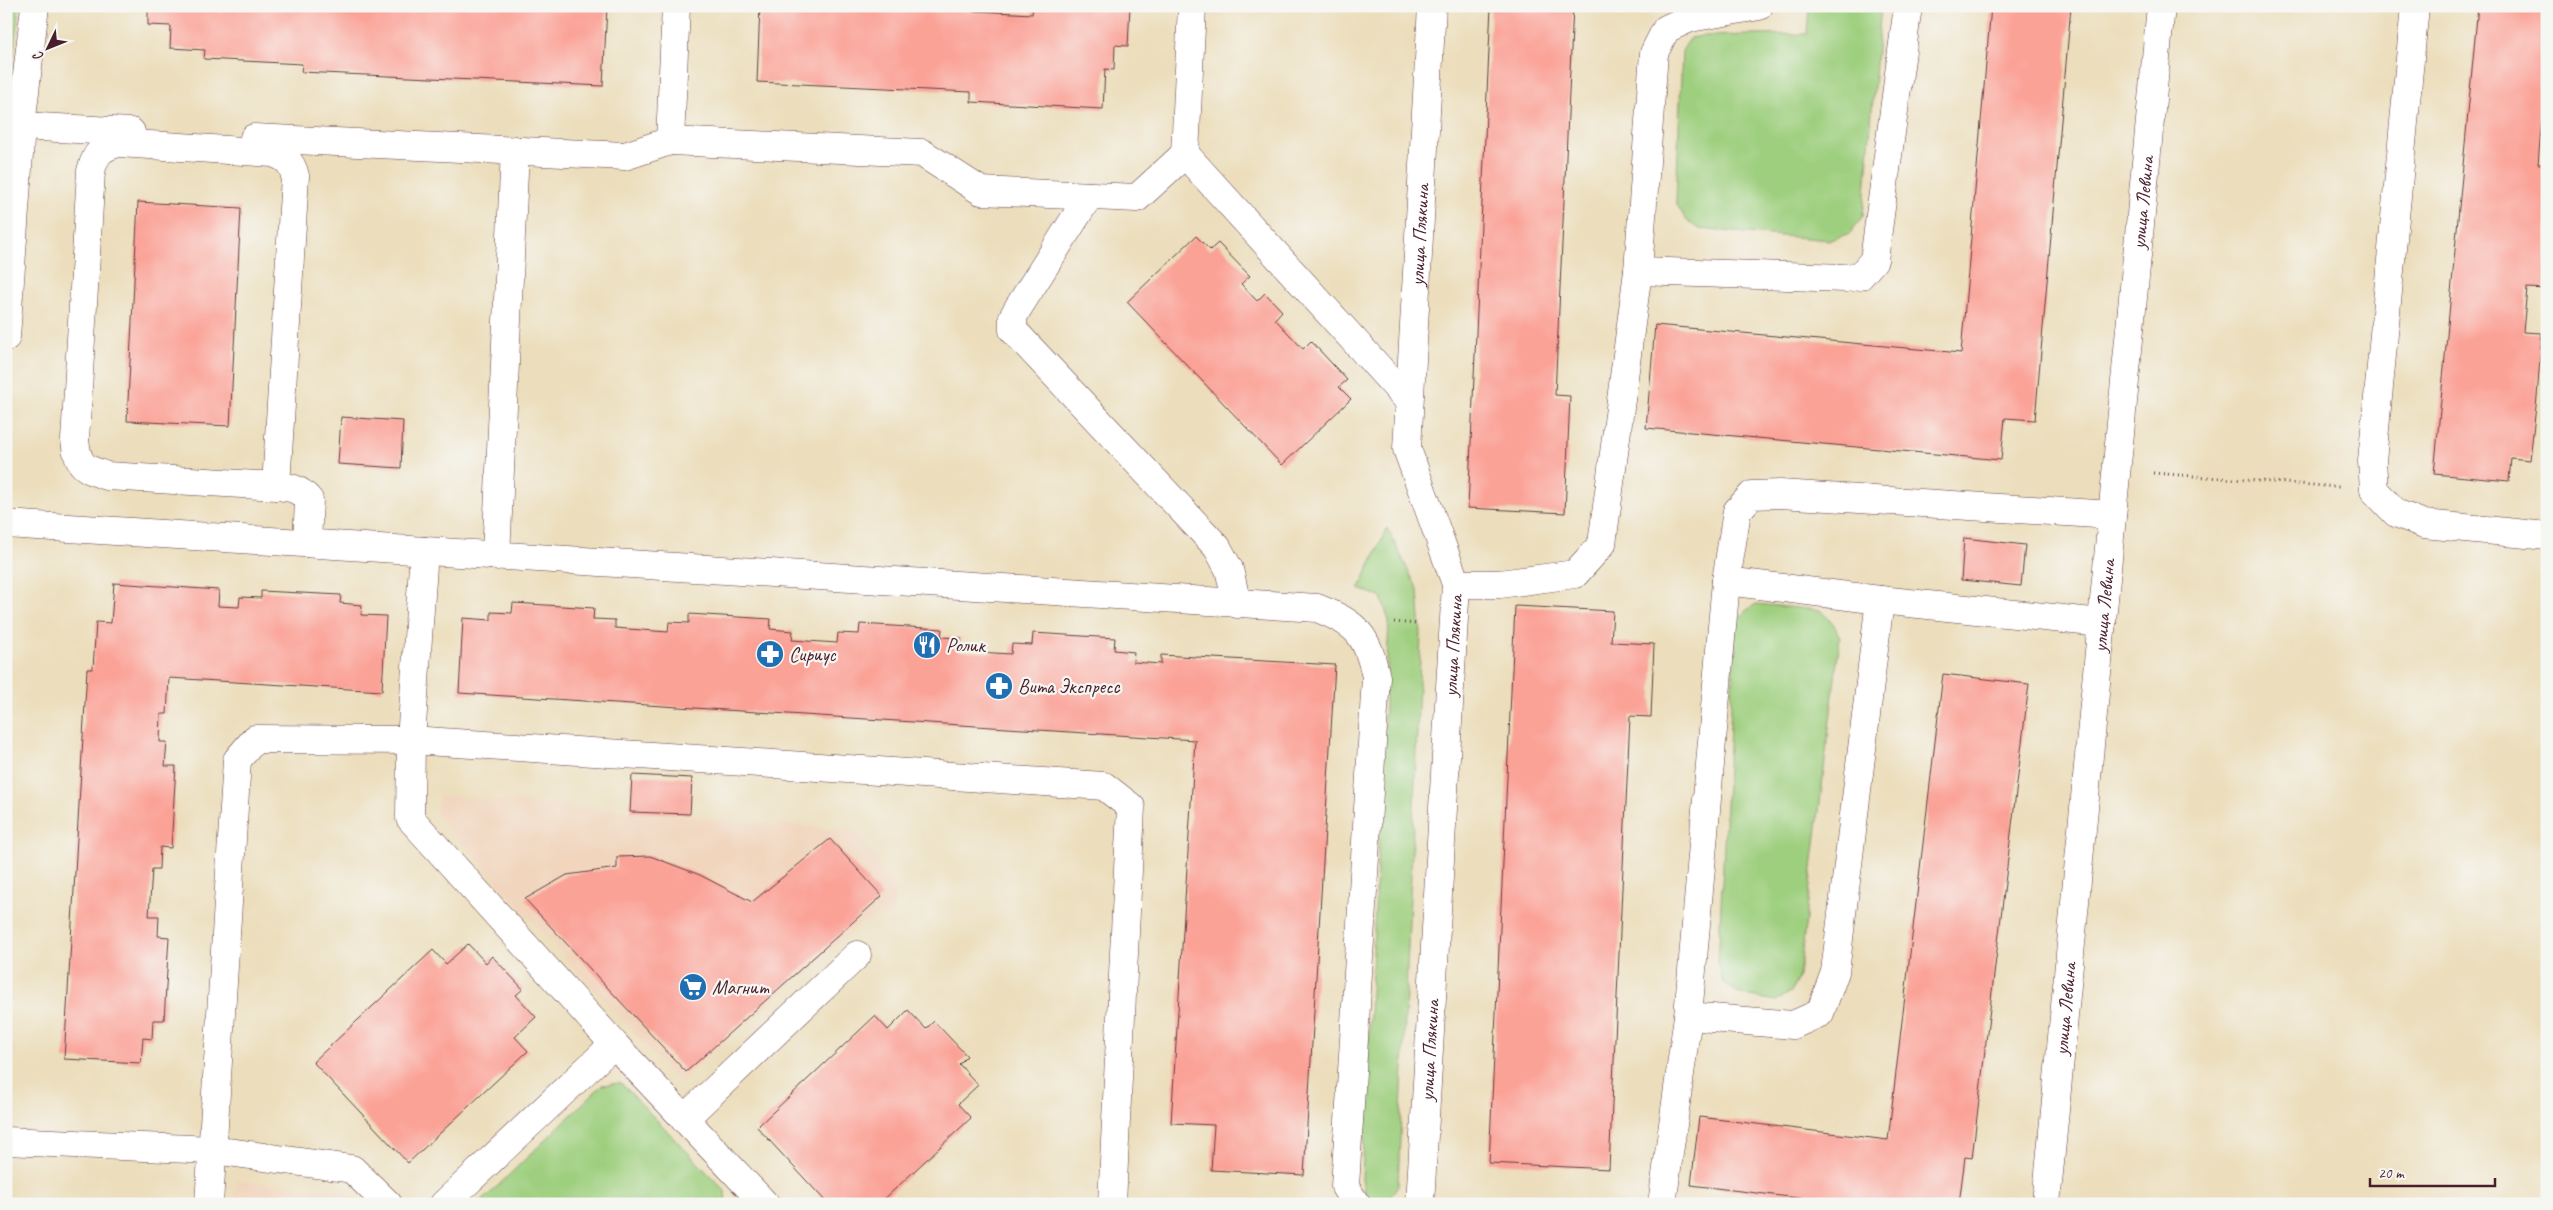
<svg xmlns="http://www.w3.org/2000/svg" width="2553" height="1210" font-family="Caveat,sans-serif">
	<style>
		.built { fill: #f1d5bd }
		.green { fill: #9ecf7e; stroke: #747754 }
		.building { fill: #fba297 }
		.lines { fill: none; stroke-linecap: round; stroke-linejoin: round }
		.minor-casing { stroke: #623c41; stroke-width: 29 }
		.path { stroke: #623c41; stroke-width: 3; stroke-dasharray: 1 4; stroke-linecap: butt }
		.minor { stroke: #fff; stroke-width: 28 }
		.labels { text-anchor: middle; stroke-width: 4.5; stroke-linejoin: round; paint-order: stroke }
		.street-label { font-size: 20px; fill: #4a1f2b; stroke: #f6f6f2 }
		.poi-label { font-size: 20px; fill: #4a1f2b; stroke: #f6f6f2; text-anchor: start }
	</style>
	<rect width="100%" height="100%" fill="#f6f6f2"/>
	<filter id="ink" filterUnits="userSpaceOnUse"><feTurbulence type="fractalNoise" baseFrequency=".02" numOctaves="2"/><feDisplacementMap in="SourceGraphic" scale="10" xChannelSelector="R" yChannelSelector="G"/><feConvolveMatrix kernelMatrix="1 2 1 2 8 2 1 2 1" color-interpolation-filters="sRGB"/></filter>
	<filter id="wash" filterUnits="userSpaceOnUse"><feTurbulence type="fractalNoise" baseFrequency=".0096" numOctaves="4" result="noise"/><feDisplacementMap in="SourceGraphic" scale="20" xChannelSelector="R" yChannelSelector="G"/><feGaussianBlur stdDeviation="1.12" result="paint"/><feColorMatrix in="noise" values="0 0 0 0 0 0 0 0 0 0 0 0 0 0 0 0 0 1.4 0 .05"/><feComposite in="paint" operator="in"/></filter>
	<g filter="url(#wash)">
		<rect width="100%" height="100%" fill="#ecdebc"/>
		<path class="built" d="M439 795 857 831 894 887V912L861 923 679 1083 436 815Z
			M236 1180 345 1191 357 1204H235Z"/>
		<path class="green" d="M6 6H19L6 126Z
			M1809 6H1881L1863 216 1850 233 1830 240 1699 229 1686 220 1676 203 1682 51 1690 38 1702 36 1807 34Z
			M1387 528 1418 590 1421 634 1398 1185 1389 1199 1379 1203 1366 1198 1362 1179 1389 621 1381 597 1359 589Z
			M1756 604 1820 610 1833 623 1840 637 1799 976 1791 992 1776 1001 1740 994 1723 983 1718 965 1735 625 1744 612Z
			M621 1083 725 1191 726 1204H479L602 1085Z"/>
		<g id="blocks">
			<path class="building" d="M148 6H607L603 86 301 72 302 64 204 59 205 50 170 48 171 26 148 25Z
				M760 6H883L1032 14 1033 6H1130L1128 46 1115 45 1114 70 1105 69 1103 109 971 102V92L757 82Z
				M1491 6H1573L1555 395 1570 396 1565 513 1468 508Z
				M1991 6H2071L2035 420 2005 418 2001 460 1646 428 1655 325 1961 353Z
				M2478 6H2547V118H2542L2538 164H2547V285L2546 289 2527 288 2523 332 2542 333 2537 397 2530 460 2511 458 2509 481 2434 474Z
				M138 202 241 208 230 426 127 421Z
				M1196 236 1210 250 1218 243 1250 276 1241 284 1257 301 1265 293 1282 311 1275 319 1303 349 1311 341 1347 380 1339 387 1351 399 1282 465 1127 302Z
				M341 417 403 421 401 468 338 464Z
				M1964 538 2025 545 2021 586 1961 580Z
				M114 583 219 590 218 606 239 607 240 597 261 598V591L341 595 340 603 362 605 361 615 386 616 382 691 169 678 167 714H161L160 742H167L165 766H176L171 848 160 847 159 869H152L149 916H159L158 936 169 937 164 1020H153L152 1039 143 1038 141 1063 64 1059 87 669H93L96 622 111 623Z
				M513 603 594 608 593 619 615 620V628L668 632 669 622 689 623V614L771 619 770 629 793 631 792 640 837 643 838 633 859 634 860 624 942 629 941 637 961 638 960 651 1011 654 1012 644 1032 645 1033 633 1115 638 1114 650 1134 652 1133 662 1161 664V655L1335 665 1304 1175 1211 1170 1214 1125 1171 1123 1195 740 459 693 463 618 491 620V612L512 613Z
				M1515 606 1613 611 1611 642 1654 644 1651 717 1630 716 1609 1169 1489 1163Z
				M1943 674 2029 684 1972 1158 1965 1157 1959 1204H1847L1691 1185 1699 1117 1888 1140Z
				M632 775 692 778 690 814 630 812Z
				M830 839 882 896 686 1072 525 899 567 875 617 868V857L650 856 700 875 752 902Z
				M468 944 486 963 492 956 523 989 516 995 536 1017 515 1037 528 1051 408 1163 313 1062 433 950 446 964Z
				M908 1010 926 1029 934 1021 967 1056 959 1064 978 1085 958 1104 971 1118 879 1204H828L757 1127 875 1016 888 1030Z"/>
		</g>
	</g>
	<g filter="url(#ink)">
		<use href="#blocks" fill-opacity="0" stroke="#623c41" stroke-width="1"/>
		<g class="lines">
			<defs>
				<g id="minor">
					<path d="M676 6 670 141 922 153 981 191 1137 198 1185 154"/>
					<path d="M1192 6 1185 154 1409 401"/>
					<path d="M1759 6 1690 18 1666 29 1654 53 1638 271 1845 278 1860 276 1874 260 1908 6"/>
					<path d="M2415 6 2372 461 2374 490 2396 513 2424 524 2547 536"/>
					<path d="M21 126 131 132"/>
					<path d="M254 138 625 156 670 141"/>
					<path d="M1089 196 1018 308 1013 317V330L1217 547 1229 569 1237 604"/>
					<path d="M6 337 21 126 35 6"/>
					<path d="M276 486 107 476C83 468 78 466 75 440L91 171C96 153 101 147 119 143L273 153C286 158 292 162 295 176L276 486C290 487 299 488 309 500L307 543"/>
					<path d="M6 524 1317 608C1358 624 1367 635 1376 677L1345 1187 1356 1204"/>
					<path d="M424 551 411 740 410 818 614 1044"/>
					<path d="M496 556 515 150"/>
					<path d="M1726 581 1880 600"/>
					<path d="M1456 584H1500L1575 574 1602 544 1638 271"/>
					<path d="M1688 1016 1793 1025 1820 1013 1835 972 1880 600 2102 623"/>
					<path d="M684 1119 857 955"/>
					<path d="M6 1141 213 1150 352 1169 388 1204"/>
					<path d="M209 1204 237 760 255 739 411 740 1104 786 1131 807 1112 1204"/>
					<path d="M444 1204 614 1044 765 1204"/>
					<path id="s1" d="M1420 1204 1456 584 1407 449 1432 6"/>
					<path d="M1662 1204 1688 1016 1726 581 1737 511 1752 495 1780 494 2112 515"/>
					<path id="s2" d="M2046 1204 2161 6"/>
				</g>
			</defs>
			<use href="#minor" class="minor-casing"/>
			<path class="path" d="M2153 473 2339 487
				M1394 622 1418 624"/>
			<use href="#minor" class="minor"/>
		</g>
	</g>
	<defs>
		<symbol id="restaurant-disc" viewBox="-11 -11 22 22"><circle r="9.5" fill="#1f6fb2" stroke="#f6f6f2"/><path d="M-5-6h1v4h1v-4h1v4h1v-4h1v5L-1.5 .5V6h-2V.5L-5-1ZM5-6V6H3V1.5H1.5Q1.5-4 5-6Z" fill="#fff"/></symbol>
		<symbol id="pharmacy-disc" viewBox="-11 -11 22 22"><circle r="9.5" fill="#1f6fb2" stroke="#f6f6f2"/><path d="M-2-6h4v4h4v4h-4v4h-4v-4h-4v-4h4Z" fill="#fff"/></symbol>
		<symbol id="supermarket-disc" viewBox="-11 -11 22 22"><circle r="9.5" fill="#1f6fb2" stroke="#f6f6f2"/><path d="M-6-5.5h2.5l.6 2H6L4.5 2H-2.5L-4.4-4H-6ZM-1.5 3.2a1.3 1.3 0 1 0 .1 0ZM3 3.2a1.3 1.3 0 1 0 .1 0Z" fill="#fff"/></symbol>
	</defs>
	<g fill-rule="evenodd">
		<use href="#restaurant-disc" x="911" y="629" width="32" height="32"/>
		<use href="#pharmacy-disc" x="754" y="638" width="32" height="32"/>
		<use href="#pharmacy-disc" x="983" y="670" width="32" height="32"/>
		<use href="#supermarket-disc" x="677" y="971" width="32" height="32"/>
	</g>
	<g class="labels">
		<g class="street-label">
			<text dy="7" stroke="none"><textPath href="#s2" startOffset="1006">улица Левина</textPath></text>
			<text dy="7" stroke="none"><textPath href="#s1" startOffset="979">улица Плякина</textPath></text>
			<text dy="7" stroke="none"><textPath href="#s2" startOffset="601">улица Левина</textPath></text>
			<text dy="7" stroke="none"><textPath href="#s1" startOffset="559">улица Плякина</textPath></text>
			<text dy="7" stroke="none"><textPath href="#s2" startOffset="196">улица Левина</textPath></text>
			<text dy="7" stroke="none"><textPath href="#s1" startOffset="154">улица Плякина</textPath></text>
		</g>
		<g class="poi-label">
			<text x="946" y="652">Ролик</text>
			<text x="789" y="661">Сириус</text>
			<text x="1018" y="693">Вита Экспресс</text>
			<text x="712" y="994">Магнит</text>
		</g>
	</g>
	<rect width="2553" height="1210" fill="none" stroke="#f6f6f2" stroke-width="25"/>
	<g transform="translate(48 48) rotate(227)" stroke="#f6f6f2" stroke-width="4" paint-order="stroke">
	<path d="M0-4L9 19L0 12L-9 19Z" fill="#4a1f2b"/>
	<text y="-8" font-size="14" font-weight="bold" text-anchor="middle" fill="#4a1f2b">С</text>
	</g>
	<path d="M2370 1178v8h125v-8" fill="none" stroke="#4a1f2b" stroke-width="2.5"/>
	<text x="2378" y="1178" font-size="15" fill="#4a1f2b" stroke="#f6f6f2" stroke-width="4" paint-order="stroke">20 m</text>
</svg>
